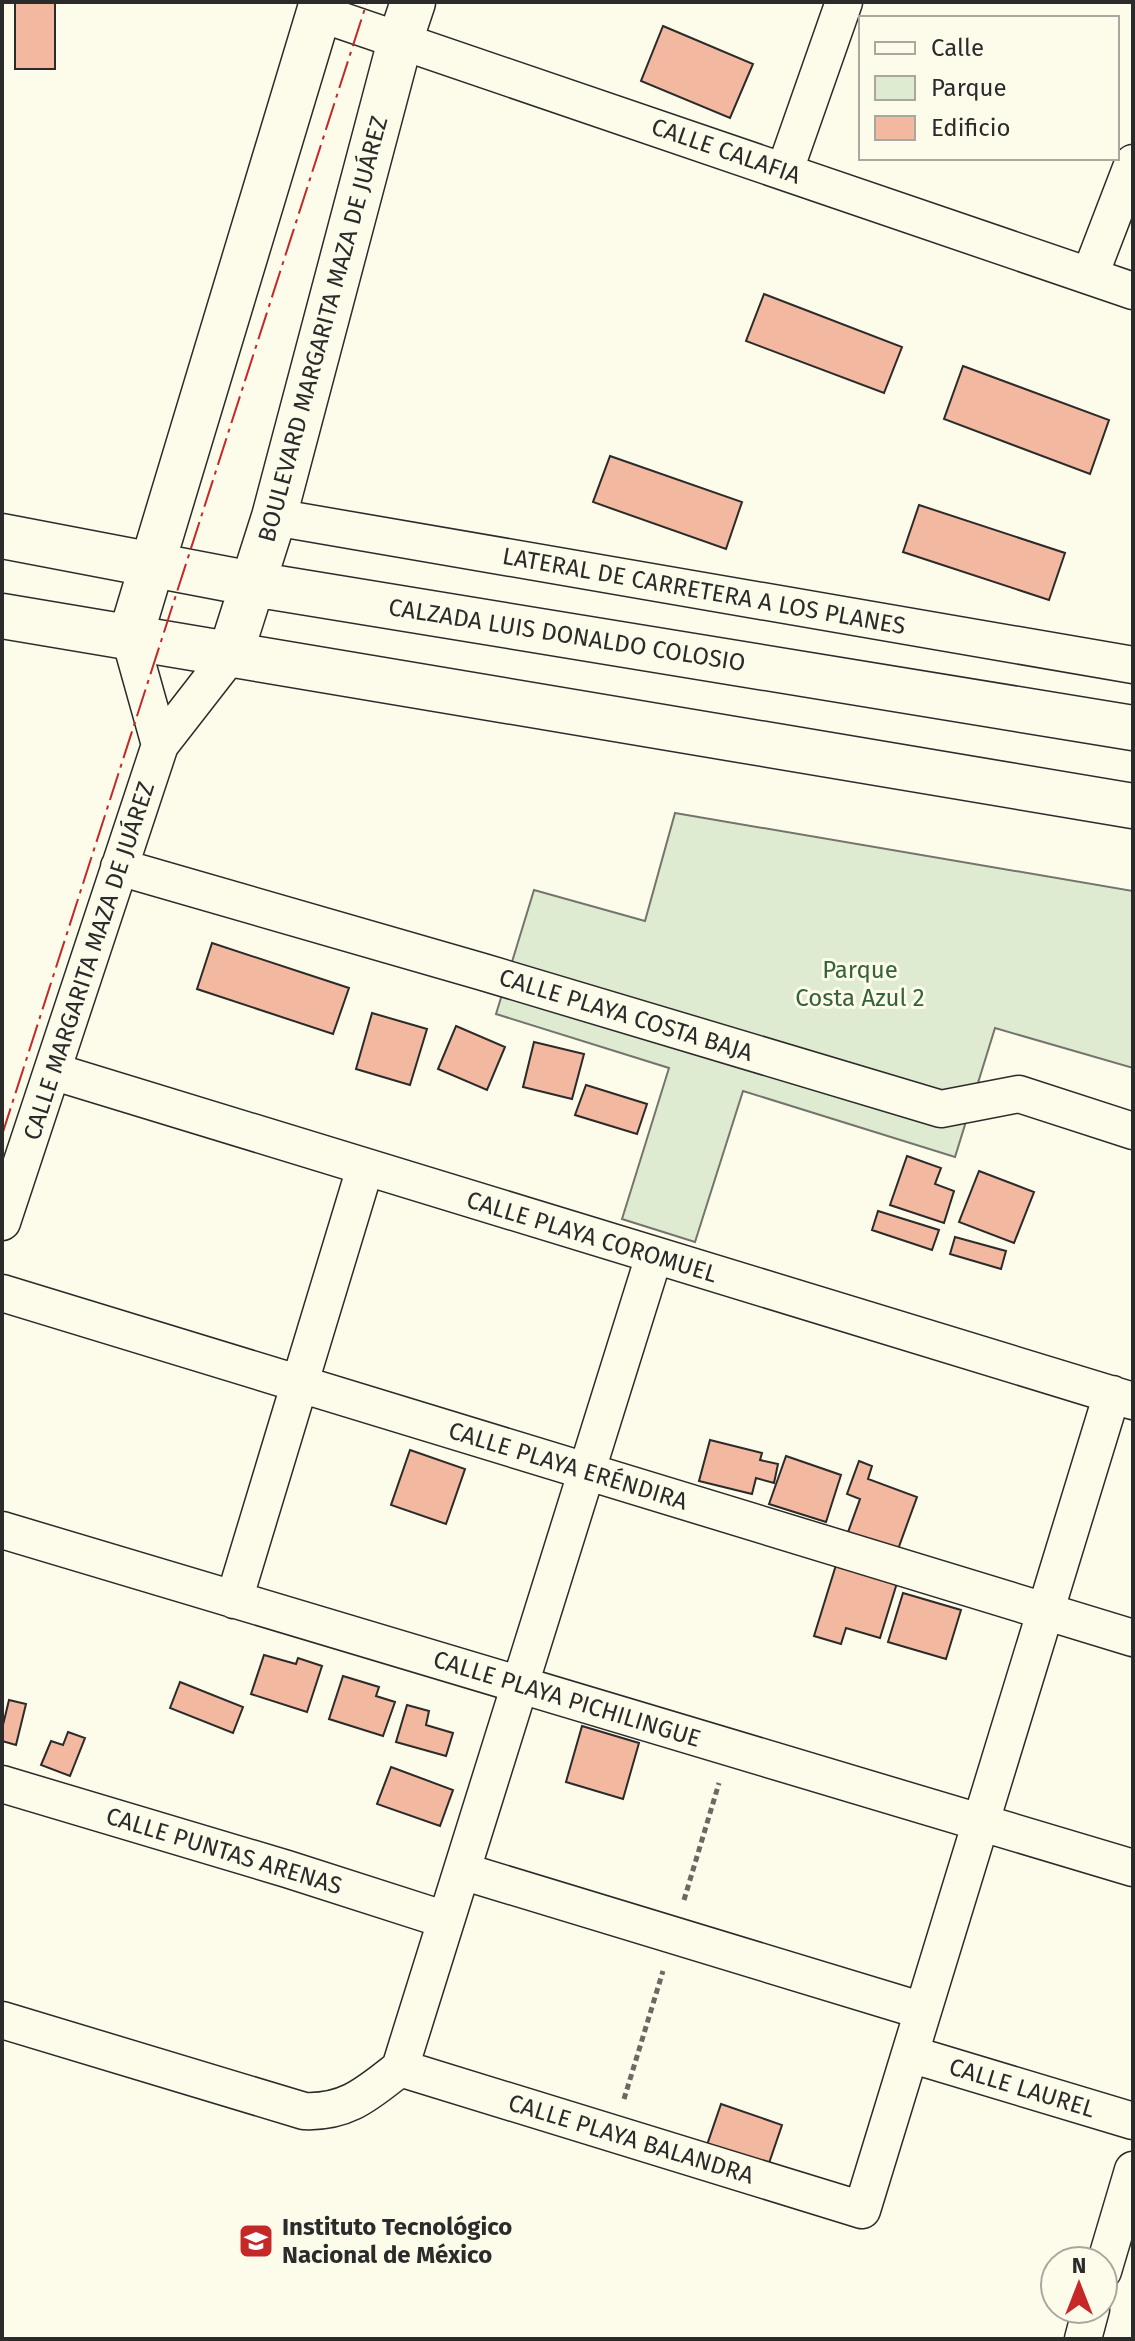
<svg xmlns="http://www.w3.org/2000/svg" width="1135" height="2341" font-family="'Fira Sans',sans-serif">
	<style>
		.green { fill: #deebd1; stroke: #74746e; stroke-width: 2 }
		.building { fill: #f2b8a0; stroke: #2b2b2b; stroke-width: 2 }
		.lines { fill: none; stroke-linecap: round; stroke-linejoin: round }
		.street-casing { stroke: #2b2b2b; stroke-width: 39 }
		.secondary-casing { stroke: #2b2b2b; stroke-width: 47 }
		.path { stroke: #6a6964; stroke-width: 5; stroke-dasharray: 6 4; stroke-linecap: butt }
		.street { stroke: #fdfbea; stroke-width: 36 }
		.secondary { stroke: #fdfbea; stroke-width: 44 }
		.power { stroke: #c62828; stroke-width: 2; stroke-dasharray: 28 6 4 6; stroke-linecap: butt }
		.labels { text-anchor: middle; stroke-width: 6; stroke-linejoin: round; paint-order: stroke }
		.street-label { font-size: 24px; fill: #2b2b2b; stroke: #fdfbea }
		.park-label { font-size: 24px; fill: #34623c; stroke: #fdfbea }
		.poi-label { font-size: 24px; font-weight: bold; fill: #2b2b2b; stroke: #fdfbea; text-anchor: start }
	</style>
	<rect width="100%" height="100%" fill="#fdfbea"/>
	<path class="green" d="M675 813 1133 891V1068L995 1028 955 1157 743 1091 695 1242 622 1219 669 1068 496 1014 534 890 645 921Z"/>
	<path class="building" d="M15 2H55V69H15Z
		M663 26 753 64 730 118 641 81Z
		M764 294 902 347 884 393 746 341Z
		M963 366 1109 420 1090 474 944 419Z
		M610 456 742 502 726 549 593 502Z
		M919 505 1065 553 1049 600 903 552Z
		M212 943 349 988 333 1034 197 989Z
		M372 1013 427 1029 410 1085 356 1069Z
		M456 1026 505 1047 487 1090 438 1069Z
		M534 1042 584 1054 572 1099 523 1087Z
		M586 1085 647 1104 637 1134 575 1115Z
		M907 1156 941 1168 935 1184 954 1191 944 1223 890 1205Z
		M979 1171 1034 1192 1014 1243 959 1222Z
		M878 1211 939 1230 932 1250 872 1230Z
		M955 1237 1006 1251 1001 1269 950 1254Z
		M710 1440 762 1453 760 1460 778 1464 774 1483 756 1478 752 1494 699 1481Z
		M410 1450 465 1469 446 1524 391 1505Z
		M786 1456 841 1475 826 1522 769 1504Z
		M859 1461 872 1466 868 1479 917 1497 897 1552 847 1535 860 1499 847 1494Z
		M836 1565 897 1583 880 1638 846 1628 841 1644 814 1636Z
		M903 1593 961 1610 946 1659 888 1642Z
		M264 1655 296 1664 298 1658 322 1666 307 1712 251 1694Z
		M343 1676 379 1687 376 1696 395 1702 383 1736 329 1719Z
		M180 1682 243 1707 233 1733 170 1708Z
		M9 1700 26 1704 16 1745 2 1741V1729Z
		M407 1705 429 1711 426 1725 453 1733 446 1756 396 1742Z
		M582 1726 639 1743 623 1799 566 1782Z
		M68 1732 85 1738 70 1776 41 1765 51 1741 63 1745Z
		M391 1767 453 1790 440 1826 377 1804Z
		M721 2104 782 2125 767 2169 706 2148Z"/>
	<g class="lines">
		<defs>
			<path id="street" d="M318 2 319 13 1133 291
				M785 170 844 2
				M1090 275 1133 163
				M274 517 1133 665
				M130 638 160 745
				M119 867 483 972 941 1109 1019 1094 1133 1131
				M52 1071 1133 1401
				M2 1222 160 745 230 655
				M2 1293 1133 1638
				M2 1530 1133 1868
				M234 1600 365 1168
				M2 1784 287 1869 446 1920
				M462 1871 923 2011
				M2 2020 304 2111C347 2113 368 2093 400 2068L654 1256
				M910 2054 1133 2121
				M400 2068 862 2210 1112 1394
				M1103 2271 1133 2170
				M1083 2339 1091 2309"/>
			<path id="secondary" d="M2 536 253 584 1133 728
				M2 616 1133 806
				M130 638 322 2
				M230 655 274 517 400 41 413 2"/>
		</defs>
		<use href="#street" class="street-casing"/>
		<use href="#secondary" class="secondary-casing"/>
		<path class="path" d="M684 1900 719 1783
			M624 2099 663 1971"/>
		<use href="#street" class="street"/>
		<use href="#secondary" class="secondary"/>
		<path class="power" d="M2 1135 367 2"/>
	</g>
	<defs>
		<symbol id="university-square" viewBox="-11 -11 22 22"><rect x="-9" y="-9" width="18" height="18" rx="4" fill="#c62828" stroke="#fdfbea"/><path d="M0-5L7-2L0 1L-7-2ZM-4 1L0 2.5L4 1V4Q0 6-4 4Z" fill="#fff"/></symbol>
	</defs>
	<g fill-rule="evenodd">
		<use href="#university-square" x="236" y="2221" width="40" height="40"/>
	</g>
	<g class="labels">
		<g class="street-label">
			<text transform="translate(726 151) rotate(19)" y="8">CALLE CALAFIA</text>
			<text transform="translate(323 329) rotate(-75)" y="8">BOULEVARD MARGARITA MAZA DE JUÁREZ</text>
			<text transform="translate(704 591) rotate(10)" y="8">LATERAL DE CARRETERA A LOS PLANES</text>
			<text transform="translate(567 635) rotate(9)" y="8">CALZADA LUIS DONALDO COLOSIO</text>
			<text transform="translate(89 961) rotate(-72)" y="8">CALLE MARGARITA MAZA DE JUÁREZ</text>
			<text transform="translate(626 1015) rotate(17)" y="8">CALLE PLAYA COSTA BAJA</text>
			<text transform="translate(592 1237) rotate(17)" y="8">CALLE PLAYA COROMUEL</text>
			<text transform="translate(568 1466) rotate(17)" y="8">CALLE PLAYA ERÉNDIRA</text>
			<text transform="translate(567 1699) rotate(17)" y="8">CALLE PLAYA PICHILINGUE</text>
			<text transform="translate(224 1851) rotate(17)" y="8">CALLE PUNTAS ARENAS</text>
			<text transform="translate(1022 2088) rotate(17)" y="8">CALLE LAUREL</text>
			<text transform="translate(631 2139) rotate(17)" y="8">CALLE PLAYA BALANDRA</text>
		</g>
		<g class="park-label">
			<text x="860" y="978">Parque<tspan x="860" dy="28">Costa Azul 2</tspan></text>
		</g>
		<g class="poi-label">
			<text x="282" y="2235">Instituto Tecnológico<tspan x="282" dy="28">Nacional de México</tspan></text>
		</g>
	</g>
	<rect width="1135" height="2341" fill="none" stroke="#2b2b2b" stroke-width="8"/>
	<rect x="859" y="16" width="260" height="144" fill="#fdfbea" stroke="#a9a89e" stroke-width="2"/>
	<rect x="875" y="42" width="40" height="12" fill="#fdfbea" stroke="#a9a89e" stroke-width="2"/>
	<text x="931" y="56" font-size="24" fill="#2b2b2b">Calle</text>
	<rect x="875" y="76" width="40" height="24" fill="#deebd1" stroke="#a9a89e" stroke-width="2"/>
	<text x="931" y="96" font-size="24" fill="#2b2b2b">Parque</text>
	<rect x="875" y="116" width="40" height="24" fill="#f2b8a0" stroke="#a9a89e" stroke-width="2"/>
	<text x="931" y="136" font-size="24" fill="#2b2b2b">Edificio</text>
	<g transform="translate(1079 2285)"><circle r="38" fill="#fdfbea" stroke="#a9a89e" stroke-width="2"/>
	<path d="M0-6L14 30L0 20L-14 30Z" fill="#c62828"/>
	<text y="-12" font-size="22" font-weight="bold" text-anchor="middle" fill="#2b2b2b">N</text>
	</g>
</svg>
